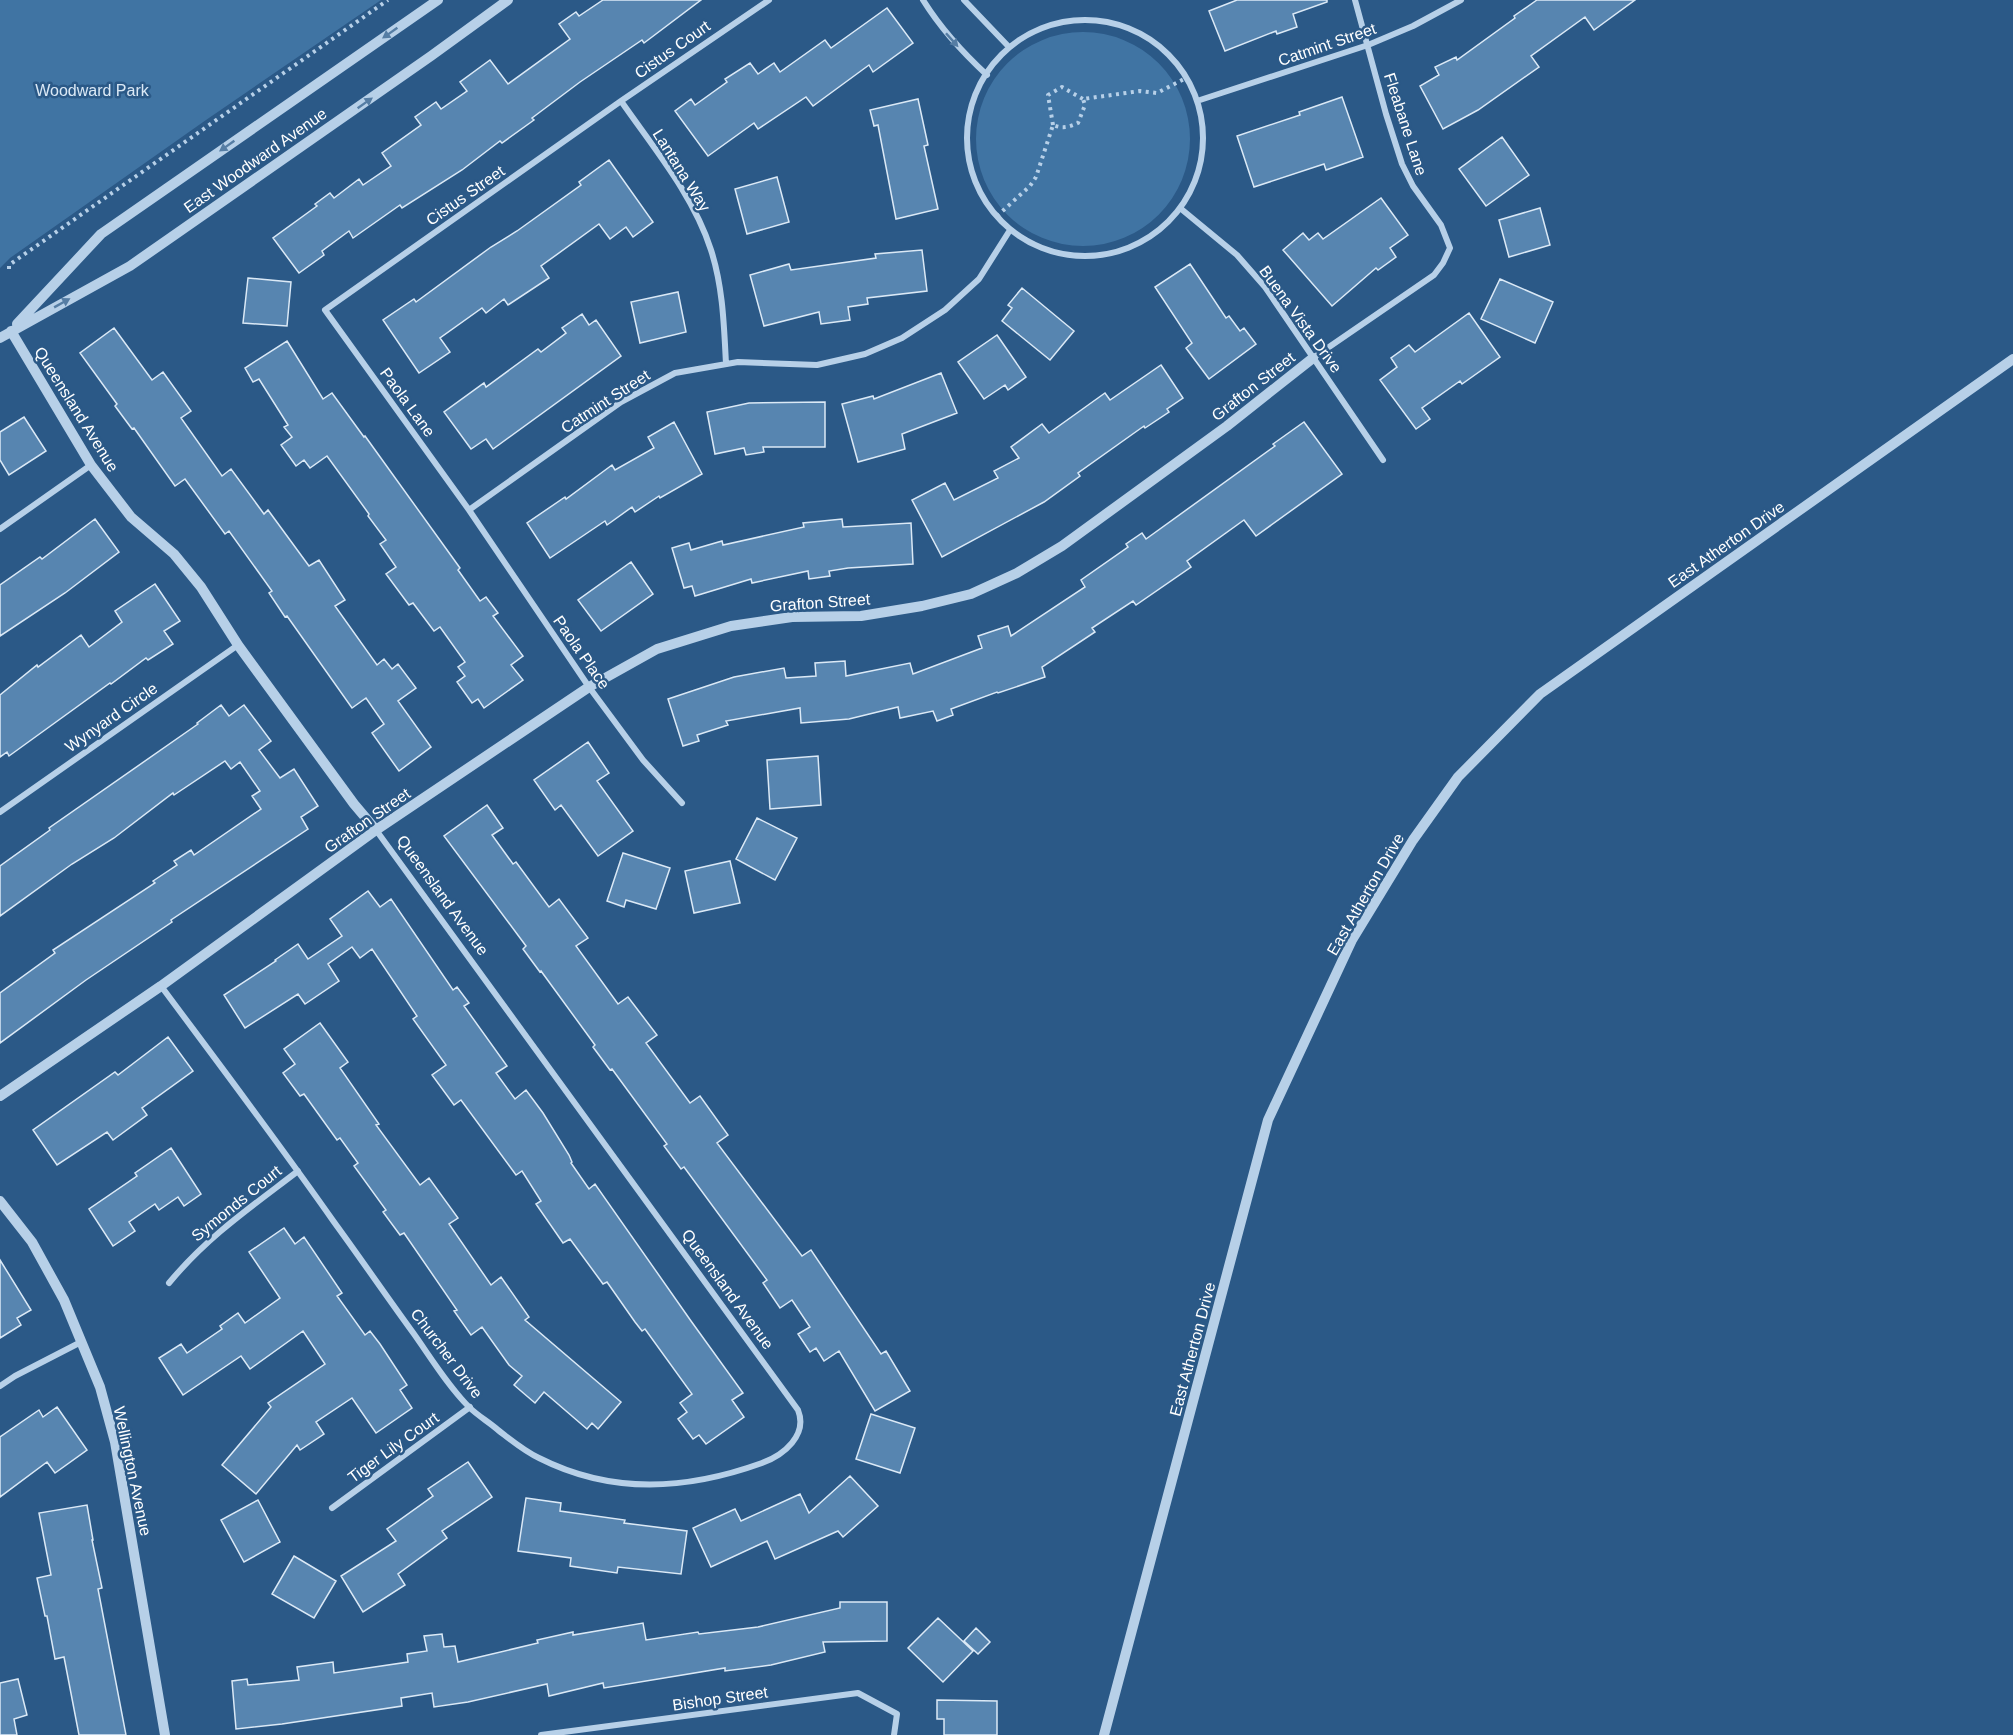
<svg xmlns="http://www.w3.org/2000/svg" width="2013" height="1735" font-family="Arial,sans-serif">
	<style>
		.green { fill: #4074a3 }
		.building { fill: #5785b0; stroke: #dbe9f6; stroke-width: 1.5 }
		.lines { fill: none; stroke-linecap: round; stroke-linejoin: round }
		.path { stroke: #b7d0e8; stroke-width: 4; stroke-dasharray: 3 4.5; stroke-linecap: butt }
		.minor { stroke: #b7d0e8; stroke-width: 6 }
		.tertiary { stroke: #b7d0e8; stroke-width: 10 }
		.oneway { fill: #557da4 }
		.labels { text-anchor: middle; stroke-width: 5; stroke-linejoin: round; paint-order: stroke }
		.street-label { font-size: 16px; fill: #fff; stroke: #2b5987 }
		.park-label { font-size: 16px; fill: #dbe9f6; stroke: #2b5987 }
	</style>
	<rect width="100%" height="100%" fill="#2b5987"/>
	<path class="green" d="M0 0H381L206 120 10 258 0 268Z
		M976 139a107 107 0 1 1 214 0a107 107 0 1 1-214 0Z"/>
	<path class="building" d="M603 0H701L644 43 642 40 580 82 532 118 534 120 502 143 500 141 462 170 402 208 400 205 353 238 349 231 322 251 324 255 299 273 273 238 317 206 315 204 330 193 334 198 359 179 363 185 391 166 382 153 421 125 415 117 436 102 441 109 467 91 460 82 490 60 508 84 570 39 559 24 576 12 579 16Z
		M1237 0H1327V2L1293 14 1297 27 1277 34 1276 31 1225 51 1209 11Z
		M1537 0H1635L1594 30 1585 17 1531 56 1539 67 1478 110 1443 129 1420 86 1439 75 1435 67 1456 57 1457 60 1515 18 1514 16Z
		M887 8 913 43 873 72 869 65 813 106 806 97 758 129 754 123 708 156 675 111 691 99 695 105 727 82 725 79 750 63 758 74 774 63 780 72 825 40 831 48Z
		M1342 97 1363 157 1326 170 1324 164 1254 187 1237 136 1300 115 1299 112Z
		M918 99 928 145 924 146 938 209 896 219 878 125 874 126 870 110Z
		M1502 137 1529 175 1486 206 1459 169Z
		M609 160 653 222 633 237 626 227 610 239 599 224 541 266 549 278 508 305 504 299 486 313 482 308 440 338 450 352 419 373 383 320 414 299 416 302 491 247 517 231 581 185 579 182Z
		M777 177 789 222 747 234 735 189Z
		M1381 198 1408 235 1390 248 1396 257 1378 270 1376 268 1332 306 1283 250 1303 233 1309 240 1318 233 1323 239Z
		M1540 208 1550 245 1509 257 1499 220Z
		M922 250 927 291 867 298 868 304 848 307 850 320 821 324 819 312 764 326 750 275 789 264 791 270 876 258 875 254Z
		M1190 264 1226 318 1229 316 1240 331 1244 328 1256 344 1209 379 1186 348 1192 343 1155 287Z
		M248 278 291 282 287 326 243 323Z
		M1500 279 1553 302 1535 343 1481 319Z
		M1022 288 1074 331 1050 360 1002 321 1012 308 1008 305Z
		M678 292 686 332 640 343 631 302Z
		M1469 313 1500 357 1462 384 1460 381 1422 408 1430 419 1416 429 1380 380 1397 367 1391 358 1409 345 1415 352Z
		M582 314 589 325 596 320 621 356 493 449 486 439 471 449 444 412 484 383 486 387 538 349 541 352 566 333 562 328Z
		M114 328 152 380 163 372 191 411 181 418 222 476 231 469 264 514 268 510 309 566 319 560 345 600 335 606 377 665 384 659 392 669 398 664 416 688 398 701 431 747 399 771 372 733 384 724 366 698 352 708 287 616 285 617 269 593 272 591 229 531 225 534 185 479 175 486 134 428 132 429 115 406 117 404 80 353Z
		M997 335 1026 377 1008 390 1005 385 984 399 958 362Z
		M287 341 323 399 332 393 364 437 365 436 460 568 458 570 480 601 486 597 498 613 493 616 523 656 511 665 523 680 484 708 478 699 472 703 457 682 465 676 458 667 465 662 440 627 434 631 413 603 409 605 386 574 396 567 380 544 386 540 368 516 369 514 327 456 310 468 304 460 296 466 281 445 292 437 284 427 288 425 259 379 253 382 245 368Z
		M1161 365 1183 398 1167 409 1169 412 1145 428 1144 426 1078 473 1080 476 1044 502 942 557 912 500 945 483 954 500 998 478 994 471 1019 458 1011 447 1042 424 1049 433 1105 393 1110 400Z
		M941 373 957 413 902 434 905 449 858 462 842 404 873 396 874 399Z
		M825 402V447H763L764 452 746 455 744 448 715 454 707 412 749 403Z
		M24 417 46 451 9 475 0 460V432Z
		M674 422 702 474 660 498 659 496 635 512 632 507 607 525 605 521 550 558 527 523 565 497 566 499 612 465 615 470 654 448 648 437Z
		M1304 422 1342 474 1256 536 1244 520 1187 561 1191 567 1136 605 1133 601 1092 628 1095 632 1042 667 1045 677 998 693 997 692 951 709 953 715 937 721 933 711 900 718 898 707 849 719 801 723 800 708 726 721 728 725 697 735 699 741 683 746 668 699 734 677 784 668 786 678 816 676 815 663 845 661 846 676 910 663 913 674 982 648 978 636 1008 626 1011 636 1085 587 1081 580 1128 547 1126 544 1142 533 1146 539 1275 446 1273 444Z
		M95 519 119 552 65 593 0 636V585L40 557 42 559Z
		M842 519 843 527 911 523 913 564 848 568 829 571 830 576 809 579 808 571 752 583 751 579 695 596 692 586 684 588 672 548 689 543 691 550 722 541 723 545 804 527 803 523Z
		M631 562 653 594 601 631 578 600Z
		M155 584 180 621 164 631 173 644 148 660 146 658 111 684 110 683 9 756 7 752 0 757V695L37 665 38 667 81 635 89 647 122 622 115 611Z
		M221 705 229 716 244 705 271 741 259 750 280 778 294 769 318 806 301 817 308 829 171 920 172 922 86 980 0 1043V993L55 953 53 950 155 883 153 881 177 865 174 861 191 850 194 855 261 809 252 796 260 791 240 762 231 769 225 761 174 795 173 793 114 838 72 864 0 916V866L50 830 49 828 198 724 197 723Z
		M588 742 609 773 597 781 633 831 598 856 561 805 555 810 534 780Z
		M818 756 821 805 770 809 767 760Z
		M487 805 503 828 492 835 513 864 516 862 549 907 559 899 588 938 576 946 618 1004 628 997 657 1035 646 1043 690 1103 700 1096 728 1135 717 1143 802 1256 811 1250 881 1354 886 1351 910 1391 875 1411 839 1351 824 1361 816 1348 810 1352 798 1334 810 1327 792 1300 780 1308 763 1283 767 1280 684 1167 681 1169 664 1146 667 1144 612 1069 610 1070 593 1047 595 1045 541 971 540 972 523 949 526 946 444 836Z
		M757 818 797 838 775 880 736 859Z
		M623 853 670 868 656 909 626 900 624 907 607 901Z
		M730 861 740 903 694 913 685 871Z
		M368 891 380 907 391 899 453 990 457 987 469 1003 464 1006 507 1066 496 1073 515 1099 526 1090 543 1113 569 1155 572 1162 571 1163 589 1189 595 1184 691 1321 743 1393 732 1400 744 1417 706 1444 699 1435 693 1439 678 1419 687 1412 680 1403 692 1394 645 1329 642 1331 635 1322 607 1282 603 1284 570 1239 563 1243 536 1204 541 1201 522 1171 516 1175 461 1100 454 1105 432 1075 446 1065 413 1019 417 1016 372 949 360 958 352 947 328 964 339 981 305 1004 298 994 245 1028 224 995 276 961 275 960 298 944 308 959 342 936 330 919Z
		M320 1023 348 1062 340 1068 379 1124 376 1125 420 1185 429 1178 458 1218 449 1224 491 1285 501 1277 529 1317 525 1320 621 1402 598 1429 592 1423 587 1429 544 1392 535 1403 514 1385 522 1376 509 1365 482 1327 471 1335 454 1311 457 1310 404 1233 400 1235 383 1212 386 1210 354 1166 358 1163 340 1138 337 1140 304 1094 300 1096 283 1073 295 1064 284 1049Z
		M168 1037 193 1071 142 1108 147 1115 113 1140 107 1132 57 1165 33 1130 115 1072 118 1075Z
		M171 1148 201 1194 184 1206 178 1197 159 1210 155 1204 129 1222 135 1231 113 1246 89 1209 137 1176 135 1173Z
		M284 1228 295 1244 304 1237 342 1293 337 1296 365 1335 370 1331 380 1344 407 1385 400 1390 412 1408 376 1433 352 1398 316 1422 324 1434 300 1450 297 1445 256 1494 222 1465 271 1407 268 1403 325 1364 303 1331 250 1369 241 1356 183 1395 159 1358 181 1344 187 1353 222 1329 220 1326 238 1313 245 1323 280 1298 249 1252Z
		M0 1260 31 1310 17 1318 21 1325 0 1338Z
		M57 1407 87 1450 55 1473 47 1462 0 1497V1437L39 1410 43 1417Z
		M871 1414 915 1428 900 1473 856 1459Z
		M468 1462 492 1497 442 1531 447 1538 398 1574 405 1585 363 1612 341 1576 396 1541 387 1529 433 1496 428 1489Z
		M850 1476 878 1506 843 1537 838 1531 775 1559 767 1541 711 1567 693 1528 735 1509 741 1521 800 1494 809 1513Z
		M526 1498 561 1503 560 1511 625 1520 624 1523 687 1531 681 1574 618 1567 617 1573 570 1566 571 1558 518 1551Z
		M258 1500 280 1542 244 1562 221 1520Z
		M87 1505 93 1540H92L102 1588 98 1589 126 1735H79L64 1657 55 1659 47 1616H45L37 1578 51 1575 39 1513Z
		M294 1556 336 1581 314 1618 272 1594Z
		M840 1602H887V1641L823 1642 825 1652 771 1665 725 1671V1668L604 1688 603 1683 549 1696 547 1684 468 1702 434 1707 432 1693 401 1698 402 1706 282 1724 236 1729 232 1681 247 1679 248 1685 299 1680 297 1667 333 1662 334 1673 408 1662 407 1654 427 1651 424 1636 442 1634 444 1647 455 1646 458 1662 538 1643 537 1640 573 1632V1635L643 1623 646 1640 698 1632 699 1634 758 1627 840 1608Z
		M938 1618 973 1651 943 1682 908 1648Z
		M976 1628 990 1642 978 1654 964 1641Z
		M18 1679 27 1715 14 1719 17 1735H0V1683Z
		M937 1700 997 1701V1735H944V1719H937Z"/>
	<g class="lines">
		<path class="path" d="M1053 125 1048 95 1062 87 1083 99
			M997 216 1030 186 1036 177 1053 125C1063 129 1069 127 1078 123L1085 105 1083 99 1140 91 1157 93 1186 78
			M9 269V265L388 0"/>
		<path class="minor" d="M923 0C941 29 962 52 987 75
			M964 0 1009 47
			M967 138a118 118 0 1 1 236 0a118 118 0 1 1-236 0Z
			M621 101C653 147 694 196 711 250 723 287 724 326 726 364
			M1197 101 1368 45 1413 26 1461 0
			M1180 208 1237 255 1265 287 1383 460
			M1313 358 1434 275 1443 263 1450 248 1441 225 1413 186 1402 164 1386 114 1355 0
			M469 510 621 402 675 373 738 362 817 365 865 354 902 338 945 310 979 279 1010 230
			M0 529 91 465
			M682 803 643 760 589 687 469 510 325 310 621 101 769 0
			M0 812 238 645
			M161 986C219 1064 278 1142 334 1222 361 1259 387 1297 414 1334 431 1358 448 1386 469 1407 478 1416 489 1422 498 1430 511 1440 524 1451 539 1458 612 1495 687 1490 762 1463 784 1455 808 1435 798 1410L376 830
			M169 1283C207 1237 251 1207 298 1171
			M0 1386 15 1376 81 1342
			M332 1508 470 1407
			M541 1735 858 1693 897 1714 894 1735"/>
		<path class="tertiary" d="M17 324 101 234 438 0
			M11 331 91 465 131 517 174 554 201 587 238 645 354 804 376 830
			M0 338 130 266 431 56 508 0
			M0 1096 161 986 376 830 589 687 657 649 731 626 792 617 861 616 922 606 971 594 1017 573 1062 546 1227 426 1313 358
			M0 1201 32 1242 64 1300 100 1387 115 1442 165 1735
			M1104 1735 1268 1120 1352 940 1413 840 1458 777 1540 694 2013 359"/>
	</g>
	<defs><path id="oneway-solid" d="M-6-.8H1V-3.2L6.5 0L1 3.2V.8H-6Z" transform="scale(1.5)"/></defs>
	<g class="oneway">
		<use href="#oneway-solid" transform="translate(390 33) rotate(145)"/>
		<use href="#oneway-solid" transform="translate(952 40) rotate(48)"/>
		<use href="#oneway-solid" transform="translate(365 103) rotate(-35)"/>
		<use href="#oneway-solid" transform="translate(227 146) rotate(145)"/>
		<use href="#oneway-solid" transform="translate(62 303) rotate(-29)"/>
	</g>
	<g class="labels">
		<g class="street-label">
			<text transform="translate(1327 44) rotate(-19)" y="6">Catmint Street</text>
			<text transform="translate(672 49) rotate(-35)" y="6">Cistus Court</text>
			<text transform="translate(1406 124) rotate(72)" y="6">Fleabane Lane</text>
			<text transform="translate(255 160) rotate(-35)" y="6">East Woodward Avenue</text>
			<text transform="translate(682 170) rotate(58)" y="6">Lantana Way</text>
			<text transform="translate(465 195) rotate(-35)" y="6">Cistus Street</text>
			<text transform="translate(1301 319) rotate(54)" y="6">Buena Vista Drive</text>
			<text transform="translate(1253 386) rotate(-38)" y="6">Grafton Street</text>
			<text transform="translate(605 401) rotate(-33)" y="6">Catmint Street</text>
			<text transform="translate(408 402) rotate(54)" y="6">Paola Lane</text>
			<text transform="translate(77 409) rotate(58)" y="6">Queensland Avenue</text>
			<text transform="translate(1726 544) rotate(-35)" y="6">East Atherton Drive</text>
			<text transform="translate(820 602) rotate(-4)" y="6">Grafton Street</text>
			<text transform="translate(582 652) rotate(55)" y="6">Paola Place</text>
			<text transform="translate(111 717) rotate(-35)" y="6">Wynyard Circle</text>
			<text transform="translate(367 820) rotate(-35)" y="6">Grafton Street</text>
			<text transform="translate(1365 894) rotate(-60)" y="6">East Atherton Drive</text>
			<text transform="translate(443 895) rotate(54)" y="6">Queensland Avenue</text>
			<text transform="translate(236 1203) rotate(-39)" y="6">Symonds Court</text>
			<text transform="translate(728 1289) rotate(54)" y="6">Queensland Avenue</text>
			<text transform="translate(1192 1349) rotate(-75)" y="6">East Atherton Drive</text>
			<text transform="translate(447 1353) rotate(53)" y="6">Churcher Drive</text>
			<text transform="translate(393 1447) rotate(-36)" y="6">Tiger Lily Court</text>
			<text transform="translate(133 1471) rotate(78)" y="6">Wellington Avenue</text>
			<text transform="translate(720 1698) rotate(-8)" y="6">Bishop Street</text>
		</g>
		<g class="park-label">
			<text x="92" y="96">Woodward Park</text>
		</g>
	</g>
</svg>
